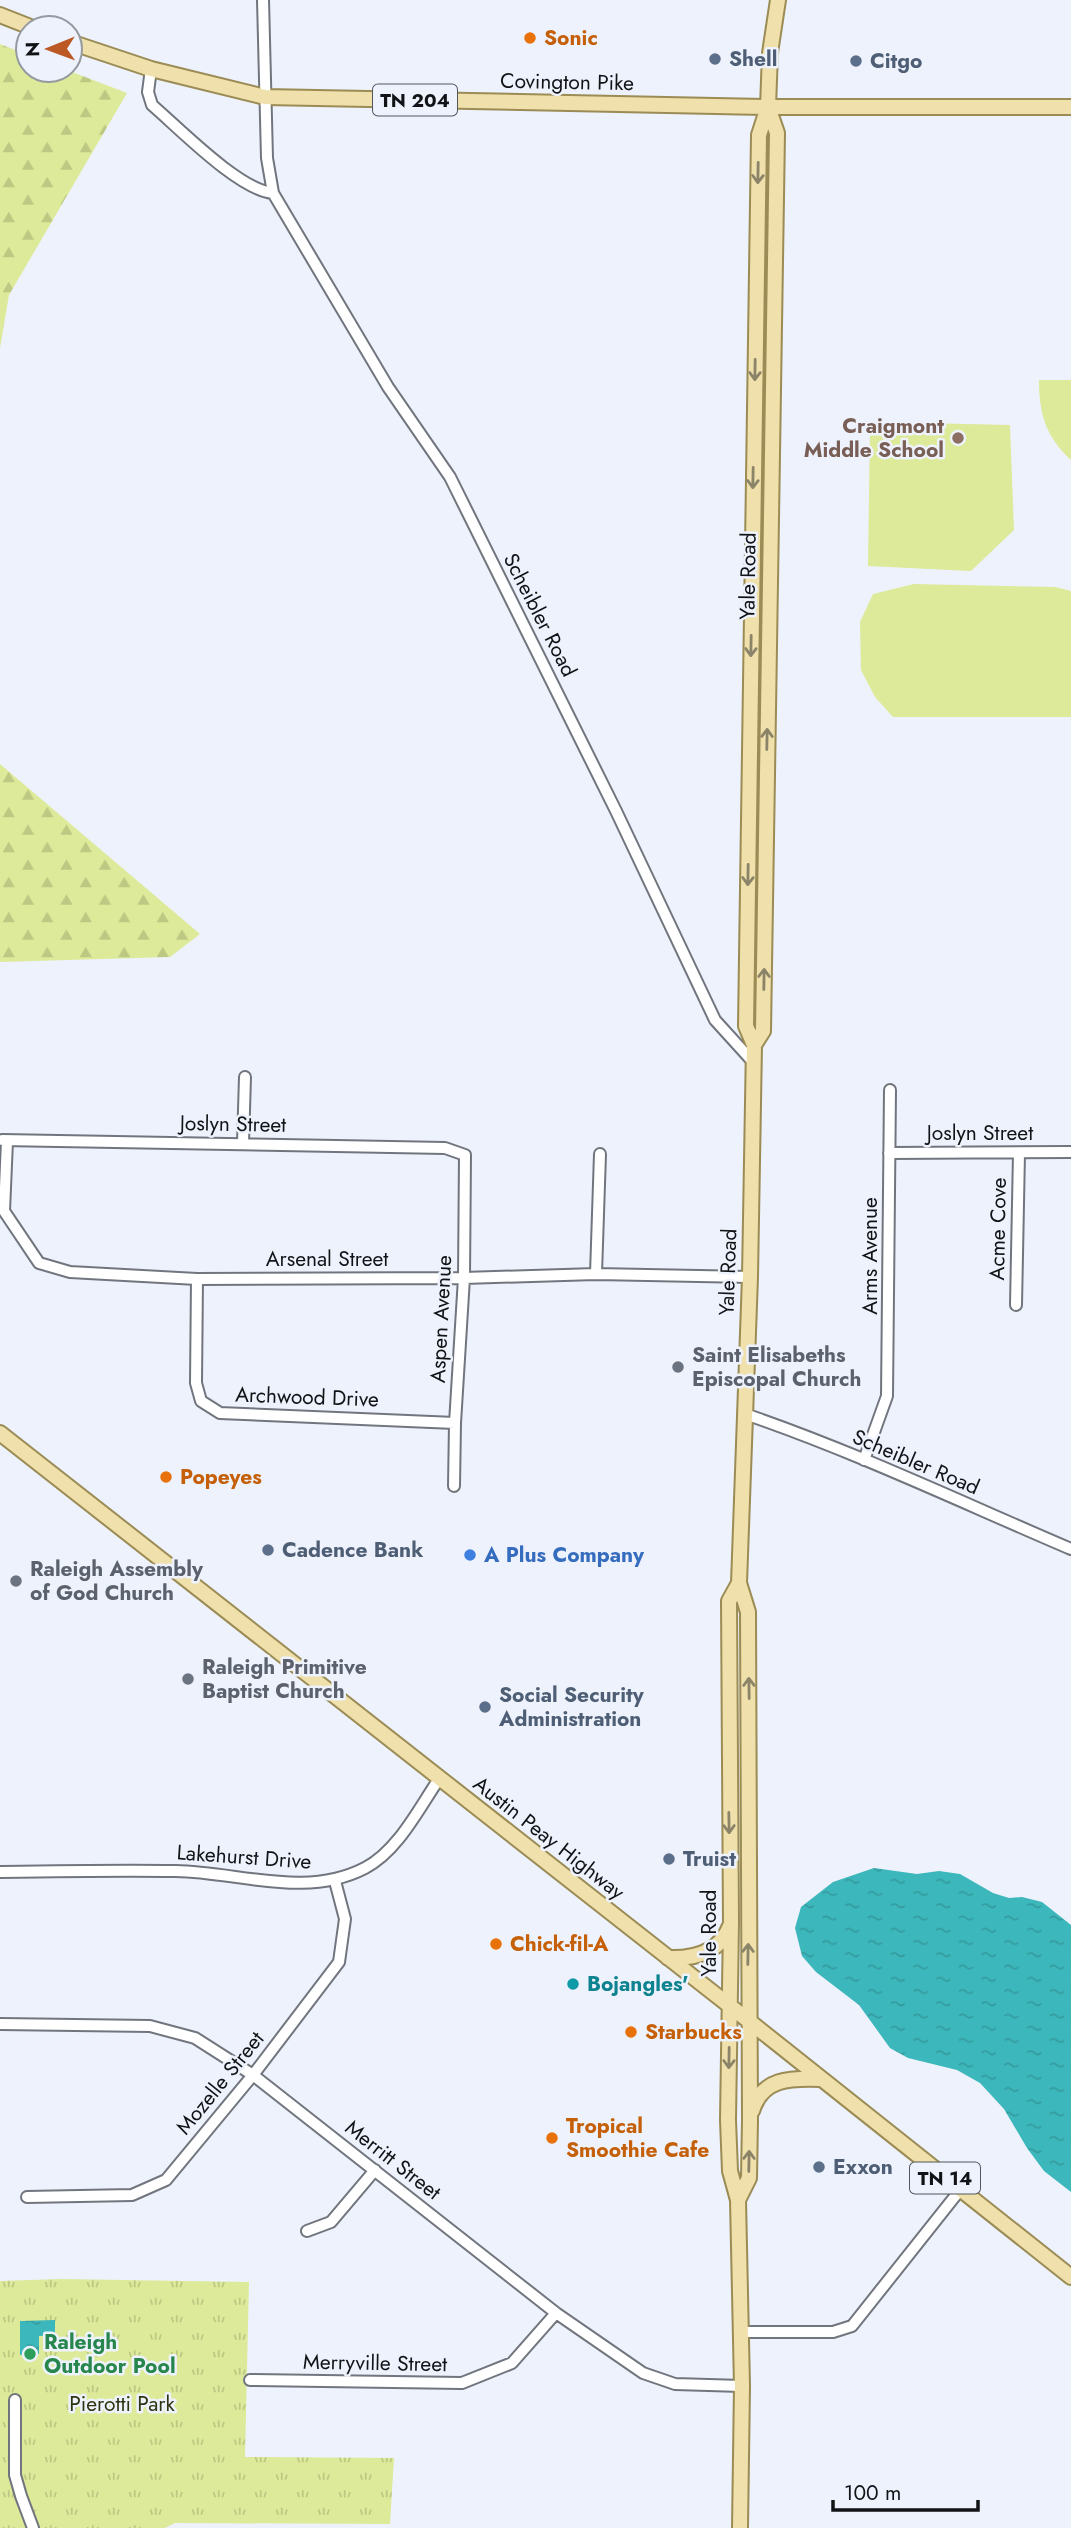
<svg xmlns="http://www.w3.org/2000/svg" width="1071" height="2528" font-family="Jost,sans-serif">
	<style>
		.grass { fill: #ddea99 }
		.forest { fill: url(#forest-firs) }
		.park { fill: url(#park-tufts) }
		.water { fill: url(#water-ripples) }
		.lines { fill: none; stroke-linecap: round; stroke-linejoin: round }
		.minor-casing { stroke: #71767e; stroke-width: 14 }
		.major-casing { stroke: #9b8b54; stroke-width: 18 }
		.minor { stroke: #fff; stroke-width: 10 }
		.major { stroke: #efe0ac; stroke-width: 14 }
		.oneway { stroke: #8b8468 }
		.food-dot { fill: #e8710a; stroke: #edf2fc; stroke-width: 2.5 }
		.service-dot { fill: #5c6f8a; stroke: #edf2fc; stroke-width: 2.5 }
		.education-dot { fill: #8d6e63; stroke: #edf2fc; stroke-width: 2.5 }
		.worship-dot { fill: #6b7280; stroke: #edf2fc; stroke-width: 2.5 }
		.shop-dot { fill: #3f7fe0; stroke: #edf2fc; stroke-width: 2.5 }
		.culture-dot { fill: #0f9aa8; stroke: #edf2fc; stroke-width: 2.5 }
		.leisure-dot { fill: #2e9e5b; stroke: #edf2fc; stroke-width: 2.5 }
		.labels { text-anchor: middle; stroke-width: 5; stroke-linejoin: round; paint-order: stroke }
		.shield { fill: #edf2fc; stroke: #53565b; stroke-width: 2 }
		.shield-label { font-size: 19px; font-weight: bold; fill: #111316 }
		.food-label { font-size: 21px; font-weight: bold; fill: #c56008; stroke: #edf2fc; text-anchor: start }
		.service-label { font-size: 21px; font-weight: bold; fill: #4e5e75; stroke: #edf2fc; text-anchor: start }
		.street-label { font-size: 21px; fill: #111316; stroke: #edf2fc }
		.education-label { font-size: 21px; font-weight: bold; fill: #785e54; stroke: #edf2fc; text-anchor: end }
		.worship-label { font-size: 21px; font-weight: bold; fill: #5b616d; stroke: #edf2fc; text-anchor: start }
		.shop-label { font-size: 21px; font-weight: bold; fill: #366cbe; stroke: #edf2fc; text-anchor: start }
		.culture-label { font-size: 21px; font-weight: bold; fill: #0d838f; stroke: #edf2fc; text-anchor: start }
		.leisure-label { font-size: 21px; font-weight: bold; fill: #27864d; stroke: #edf2fc; text-anchor: start }
		.park-label { font-size: 21px; fill: #2f3310; stroke: #edf2fc }
	</style>
	<defs>
		<pattern id="forest-firs" width="22" height="20" patternUnits="userSpaceOnUse" patternTransform="scale(1.75)"><rect width="22" height="20" fill="#ddea99"/><path d="M5 1l3.5 6h-7zM16 11l3.5 6h-7z" fill="#bdc883"/></pattern>
		<pattern id="park-tufts" width="24" height="20" patternUnits="userSpaceOnUse" patternTransform="scale(1.75)"><rect width="24" height="20" fill="#ddea99"/><path d="M3 7l-1-3M5 7V3M7 7l1-3M15 17l-1-3M17 17v-4M19 17l1-3" fill="none" stroke="#bdc883"/></pattern>
		<pattern id="water-ripples" width="26" height="14" patternUnits="userSpaceOnUse" patternTransform="scale(1.75)"><rect width="26" height="14" fill="#3cb7bb"/><path d="M2 4q2-2 4 0t4 0M15 11q2-2 4 0t4 0" fill="none" stroke="#349ca0"/></pattern>
	</defs>
	<rect width="100%" height="100%" fill="#edf2fc"/>
	<path class="grass" d="M1039 380H1071V460C1046 437 1039 414 1039 380Z
		M878 422 1010 425 1014 530 971 571 868 566 870 428Z
		M914 584 1055 587 1071 591V717H893L875 697 861 670 860 622 873 594Z"/>
	<path class="forest" d="M0 44 28 55V70H67L127 93 9 295 0 348Z
		M0 764 200 934 170 957 0 962Z"/>
	<path class="park" d="M61 2279 249 2282 245 2457 394 2458 390 2524 175 2523 165 2528H0V2281Z"/>
	<path class="water" d="M874 1868 917 1874 939 1871 960 1874 993 1893 1009 1898 1022 1897 1042 1902 1071 1925V2192L1044 2171 1027 2148 1004 2109 980 2083 957 2070 908 2058 890 2048 859 2005 816 1972 802 1956 795 1928 801 1907 833 1882Z
		M55 2320V2335L39 2336V2354L20 2355V2321Z"/>
	<g class="lines">
		<defs>
			<path id="minor" d="M263 0 267 158 273 193 388 387 450 477 616 811 715 1020 754 1063
				M151 69 148 92 152 105C180 129 239 190 273 193
				M2 1140 445 1148 465 1155 464 1278 455 1423 454 1486
				M7 1141 4 1211 39 1263 70 1272 197 1279 464 1278 596 1274 750 1277
				M243 1143 245 1077
				M889 1153 1071 1152
				M596 1274 600 1154
				M197 1279 196 1383 201 1401 220 1413 455 1423
				M1016 1305 1019 1153
				M745 1414C856 1452 963 1503 1071 1549
				M864 1460 887 1396 890 1090
				M0 1872C59 1871 117 1870 176 1871 239 1872 305 1899 365 1868 398 1851 419 1808 439 1779
				M0 2024 150 2026 195 2038 253 2075 556 2313 643 2373 675 2384 742 2386
				M27 2197 132 2195 166 2180 253 2075 339 1962 345 1919 335 1881
				M307 2231 331 2222 375 2170
				M741 2332H833L852 2326 960 2190
				M250 2380 462 2383 512 2363 556 2313
				M15 2400V2475L21 2496 33 2528"/>
			<path id="major" d="M0 15 33 28
				M70 42 151 69 265 97 768 107H1071
				M754 1045 763 1031 777 133 768 107
				M0 1433 730 2006 1071 2277
				M739 1583 729 1601 731 1923 728 2120 730 2171 738 2200 742 2386 740 2528
				M668 1958C695 1959 720 1952 730 1926
				M752 2111C762 2078 790 2078 820 2079
				M738 2200 749 2178 750 2120 748 1612 739 1583 750 1277 754 1045 746 1026 759 135 768 107 770 53 778 0"/>
		</defs>
		<use href="#minor" class="minor-casing"/>
		<use href="#major" class="major-casing"/>
		<use href="#minor" class="minor"/>
		<use href="#major" class="major"/>
	</g>
	<defs><path id="oneway-shaft" d="M-6 0H5M1.5-3L5.5 0L1.5 3" fill="none" stroke-width="1.6" stroke-linecap="round" stroke-linejoin="round" transform="scale(1.75)"/></defs>
	<g class="oneway">
		<use href="#oneway-shaft" transform="translate(758 173) rotate(91)"/>
		<use href="#oneway-shaft" transform="translate(755 370) rotate(91)"/>
		<use href="#oneway-shaft" transform="translate(753 478) rotate(91)"/>
		<use href="#oneway-shaft" transform="translate(751 646) rotate(91)"/>
		<use href="#oneway-shaft" transform="translate(767 739) rotate(-89)"/>
		<use href="#oneway-shaft" transform="translate(748 875) rotate(91)"/>
		<use href="#oneway-shaft" transform="translate(764 979) rotate(-89)"/>
		<use href="#oneway-shaft" transform="translate(749 1688) rotate(-91)"/>
		<use href="#oneway-shaft" transform="translate(729 1823) rotate(89)"/>
		<use href="#oneway-shaft" transform="translate(748 1954) rotate(-89)"/>
		<use href="#oneway-shaft" transform="translate(729 2058) rotate(91)"/>
		<use href="#oneway-shaft" transform="translate(749 2161) rotate(-89)"/>
	</g>
	<g class="food-dot">
		<circle cx="530" cy="38" r="7"/>
		<circle cx="166" cy="1477" r="7"/>
		<circle cx="496" cy="1944" r="7"/>
		<circle cx="631" cy="2032" r="7"/>
		<circle cx="552" cy="2138" r="7"/>
	</g>
	<g class="service-dot">
		<circle cx="715" cy="59" r="7"/>
		<circle cx="856" cy="61" r="7"/>
		<circle cx="268" cy="1550" r="7"/>
		<circle cx="485" cy="1707" r="7"/>
		<circle cx="669" cy="1859" r="7"/>
		<circle cx="819" cy="2167" r="7"/>
	</g>
	<circle class="education-dot" cx="958" cy="438" r="7"/>
	<g class="worship-dot">
		<circle cx="678" cy="1367" r="7"/>
		<circle cx="16" cy="1581" r="7"/>
		<circle cx="188" cy="1679" r="7"/>
	</g>
	<circle class="shop-dot" cx="470" cy="1555" r="7"/>
	<circle class="culture-dot" cx="573" cy="1984" r="7"/>
	<circle class="leisure-dot" cx="30" cy="2354" r="7"/>
	<g class="labels">
		<g class="shield">
			<rect x="373" y="84.5" width="84" height="31" rx="5"/>
			<rect x="910" y="2162.5" width="70" height="31" rx="5"/>
		</g>
		<g class="shield-label">
			<text x="415" y="107">TN 204</text>
			<text x="945" y="2185">TN 14</text>
		</g>
		<g class="food-label">
			<text x="544" y="45">Sonic</text>
			<text x="180" y="1484">Popeyes</text>
			<text x="510" y="1951">Chick-fil-A</text>
			<text x="645" y="2039">Starbucks</text>
			<text x="566" y="2133">Tropical<tspan x="566" dy="24">Smoothie Cafe</tspan></text>
		</g>
		<g class="service-label">
			<text x="729" y="66">Shell</text>
			<text x="870" y="68">Citgo</text>
			<text x="282" y="1557">Cadence Bank</text>
			<text x="499" y="1702">Social Security<tspan x="499" dy="24">Administration</tspan></text>
			<text x="683" y="1866">Truist</text>
			<text x="833" y="2174">Exxon</text>
		</g>
		<g class="street-label">
			<text transform="translate(567 82) rotate(1)" y="7">Covington Pike</text>
			<text transform="translate(748 576) rotate(-89)" y="7">Yale Road</text>
			<text transform="translate(540 615) rotate(63)" y="7">Scheibler Road</text>
			<text transform="translate(233 1124) rotate(1)" y="7">Joslyn Street</text>
			<text x="980" y="1140">Joslyn Street</text>
			<text transform="translate(998 1229) rotate(-89)" y="7">Acme Cove</text>
			<text transform="translate(870 1256) rotate(-90)" y="7">Arms Avenue</text>
			<text x="327" y="1266">Arsenal Street</text>
			<text transform="translate(728 1272) rotate(-88)" y="7">Yale Road</text>
			<text transform="translate(441 1319) rotate(-87)" y="7">Aspen Avenue</text>
			<text transform="translate(307 1397) rotate(2)" y="7">Archwood Drive</text>
			<text transform="translate(916 1462) rotate(23)" y="7">Scheibler Road</text>
			<text transform="translate(549 1838) rotate(38)" y="7">Austin Peay Highway</text>
			<text transform="translate(244 1857) rotate(4)" y="7">Lakehurst Drive</text>
			<text transform="translate(709 1933) rotate(-90)" y="7">Yale Road</text>
			<text transform="translate(220 2083) rotate(-51)" y="7">Mozelle Street</text>
			<text transform="translate(393 2160) rotate(38)" y="7">Merritt Street</text>
			<text transform="translate(375 2363) rotate(1)" y="7">Merryville Street</text>
		</g>
		<g class="education-label">
			<text x="944" y="433">Craigmont<tspan x="944" dy="24">Middle School</tspan></text>
		</g>
		<g class="worship-label">
			<text x="692" y="1362">Saint Elisabeths<tspan x="692" dy="24">Episcopal Church</tspan></text>
			<text x="30" y="1576">Raleigh Assembly<tspan x="30" dy="24">of God Church</tspan></text>
			<text x="202" y="1674">Raleigh Primitive<tspan x="202" dy="24">Baptist Church</tspan></text>
		</g>
		<g class="shop-label">
			<text x="484" y="1562">A Plus Company</text>
		</g>
		<g class="culture-label">
			<text x="587" y="1991">Bojangles'</text>
		</g>
		<g class="leisure-label">
			<text x="44" y="2349">Raleigh<tspan x="44" dy="24">Outdoor Pool</tspan></text>
		</g>
		<g class="park-label">
			<text x="122" y="2411">Pierotti Park</text>
		</g>
	</g>
	<g transform="translate(49 49) rotate(269)"><circle r="33" fill="#edf2fc" stroke="#9599a0" stroke-width="2"/>
	<path d="M0-5L12 26L0 18L-12 26Z" fill="#bc5824"/>
	<text y="-10" font-size="19" font-weight="bold" text-anchor="middle" fill="#111316">N</text>
	</g>
	<path d="M833 2500v10h145v-10" fill="none" stroke="#111316" stroke-width="3.5"/>
	<text x="844" y="2500" font-size="21" fill="#111316" stroke="#edf2fc" stroke-width="5" paint-order="stroke">100 m</text>
</svg>
